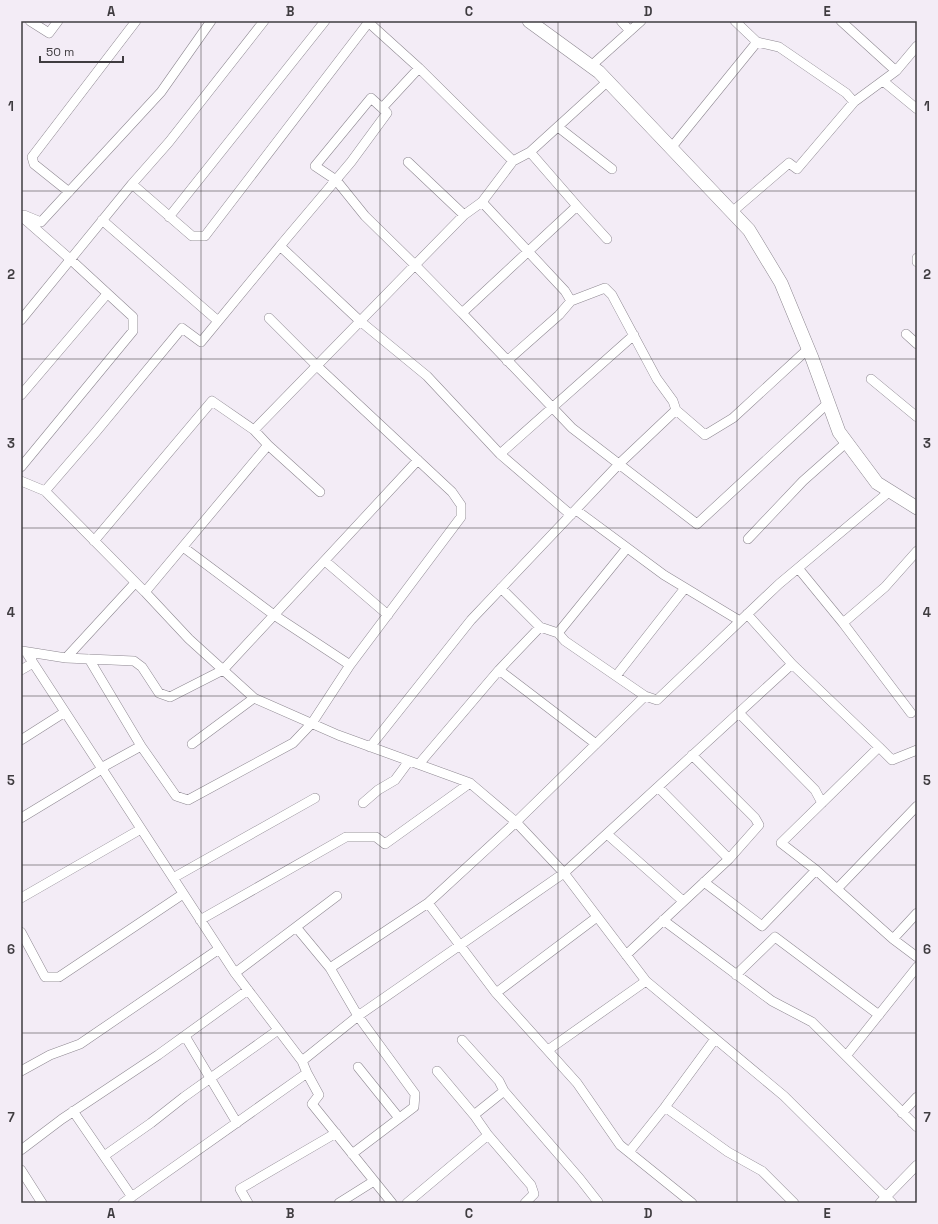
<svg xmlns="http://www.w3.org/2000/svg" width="938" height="1224" font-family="'Space Grotesk',sans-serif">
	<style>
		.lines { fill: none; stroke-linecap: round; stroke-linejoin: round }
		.street-casing { stroke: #8e8891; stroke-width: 10 }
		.secondary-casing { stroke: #8e8891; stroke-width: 14 }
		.street { stroke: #fff; stroke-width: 9 }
		.secondary { stroke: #fff; stroke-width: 13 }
		.grid { fill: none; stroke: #3f3c40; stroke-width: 1; stroke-opacity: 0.55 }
		.neatline { fill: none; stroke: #3f3c40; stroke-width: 1.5 }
		.grid-label { font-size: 13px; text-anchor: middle; font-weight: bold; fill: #3f3c40 }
	</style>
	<rect width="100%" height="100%" fill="#f3ecf6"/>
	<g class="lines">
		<defs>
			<path id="street" d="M30 21 49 33 58 21
				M367 21 419 68 513 161 530 152
				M621 21 630 31
				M841 21 896 71 917 46
				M591 66 641 21
				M419 68 382 108 371 98 315 166 336 180 365 216 415 265 464 215 482 202 513 161
				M883 81 917 109
				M854 102 896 71
				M382 108 387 113 351 162 280 246 360 321 427 376 500 454 571 515
				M558 127 612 169
				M671 148 757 42
				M408 162 464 215
				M132 184 192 236H205L368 23
				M69 192 34 164 32 157 136 21
				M482 202 565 291 571 301
				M577 206 607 239
				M732 212 789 163 797 169 854 102 846 93 779 47 757 42 735 21
				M24 215 41 222 161 92 211 21
				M21 216 70 259 133 317V331L21 467
				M169 217 325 21
				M102 220 218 321
				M917 258V262
				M462 313 572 428 697 524 828 403
				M21 320 132 184 169 142 264 21
				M906 334 917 344
				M507 361 559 315 571 301 605 288 612 295 657 379 673 401 676 410 705 435 733 418 808 349
				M871 379 917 417
				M21 395 107 294
				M268 445 320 492
				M500 454 634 335
				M21 481 45 491 145 592 189 639 254 698 338 735 470 783 516 822 428 903 330 968 296 927 235 973
				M45 491 95 433 182 328 201 342 280 246
				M576 510 664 575 740 621
				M748 539 803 481 847 442
				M94 541 212 401 254 430 415 265 462 313 577 206 530 152 608 81
				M183 547 274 615 350 665
				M325 561 388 615
				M798 568 843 623 911 713
				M501 588 540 627 558 633 565 641 645 696
				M145 592 268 445 254 430
				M747 614 792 664
				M843 623 885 587 917 551
				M558 633 627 548
				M22 651 66 658 135 583
				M26 652 235 973 302 1061 307 1073 123 1203
				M66 658 134 661 142 667 159 693 170 697 223 670 418 460
				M89 659 141 746 176 796 188 800 293 743 312 723 350 665 461 517V505L452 492 317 366 269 318
				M21 670 33 663 31 660 32 659
				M499 670 596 744
				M616 676 685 588
				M739 713 815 790 822 803
				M21 740 65 712
				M192 744 254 698
				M370 747 471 620 619 464 676 410
				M879 747 792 664 564 873 646 981 784 1096 892 1203
				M692 755 755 818 759 825 729 859
				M419 764 499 670 540 627
				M363 803 378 790 395 780 409 761
				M917 806 837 889 893 939 917 957
				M21 818 102 769 101 768 141 746
				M607 834 683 901
				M816 870 781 843 879 747 892 760 917 750
				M173 878 315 798
				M704 882 762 926 816 870 837 889
				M21 898 141 829
				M428 903 496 993 577 1083 620 1145 692 1203
				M200 920 346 837H376L385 844 470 783
				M663 920 772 1001 812 1022 917 1127
				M296 927 337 896
				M21 932 45 977H59L183 894
				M893 939 917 913
				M626 955 729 859 658 787
				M330 968 358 1016 415 1094 414 1107 352 1154
				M736 975 775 937 879 1015
				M496 993 597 917
				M185 1036 237 1123
				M462 1040 499 1081 504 1091 580 1179 598 1202
				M548 1050 646 981
				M846 1056 917 967
				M302 1061 358 1016 564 873 516 822 645 696 657 700 779 584 890 491
				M358 1067 399 1118
				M21 1071 50 1055 80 1044 219 949
				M437 1071 474 1115 488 1135 531 1185 534 1194 525 1203
				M307 1073 319 1095 312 1104 392 1203
				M665 1107 728 1152 762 1171 794 1203
				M73 1111 132 1197
				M902 1113 917 1097
				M474 1115 504 1091
				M21 1150 62 1119 158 1055 248 990
				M629 1152 665 1107 715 1039
				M104 1156 151 1123 184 1097 278 1030
				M21 1170 42 1203
				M248 1203 240 1189 336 1133
				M339 1203 374 1181
				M407 1203 488 1135
				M880 1203 917 1165"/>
			<path id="secondary" d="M529 21 599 72 749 230 781 283 812 358 839 432 877 483 917 508"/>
		</defs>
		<use href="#street" class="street-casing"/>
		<use href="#secondary" class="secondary-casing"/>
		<use href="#street" class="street"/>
		<use href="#secondary" class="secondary"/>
	</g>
	<path class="grid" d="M201 21V1203M380 21V1203M558 21V1203M737 21V1203M21 191H917M21 359H917M21 528H917M21 696H917M21 865H917M21 1033H917"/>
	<rect width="938" height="1224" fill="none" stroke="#f3ecf6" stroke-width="44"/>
	<path d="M40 56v6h83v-6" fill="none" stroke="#3f3c40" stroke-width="2"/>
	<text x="46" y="56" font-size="12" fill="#3f3c40" stroke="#f3ecf6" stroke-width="3" paint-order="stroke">50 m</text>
	<rect x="22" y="22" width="894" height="1180" class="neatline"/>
	<g class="grid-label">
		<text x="111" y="16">A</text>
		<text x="290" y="16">B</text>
		<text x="469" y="16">C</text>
		<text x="648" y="16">D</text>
		<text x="827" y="16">E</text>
		<text x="11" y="111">1</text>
		<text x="927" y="111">1</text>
		<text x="11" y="279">2</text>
		<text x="927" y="279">2</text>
		<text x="11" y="448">3</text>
		<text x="927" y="448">3</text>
		<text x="11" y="617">4</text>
		<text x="927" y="617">4</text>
		<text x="11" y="785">5</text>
		<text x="927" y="785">5</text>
		<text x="11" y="954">6</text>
		<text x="927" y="954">6</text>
		<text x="11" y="1122">7</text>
		<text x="927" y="1122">7</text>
		<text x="111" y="1218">A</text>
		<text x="290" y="1218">B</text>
		<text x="469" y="1218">C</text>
		<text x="648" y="1218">D</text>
		<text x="827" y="1218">E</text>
	</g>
</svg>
